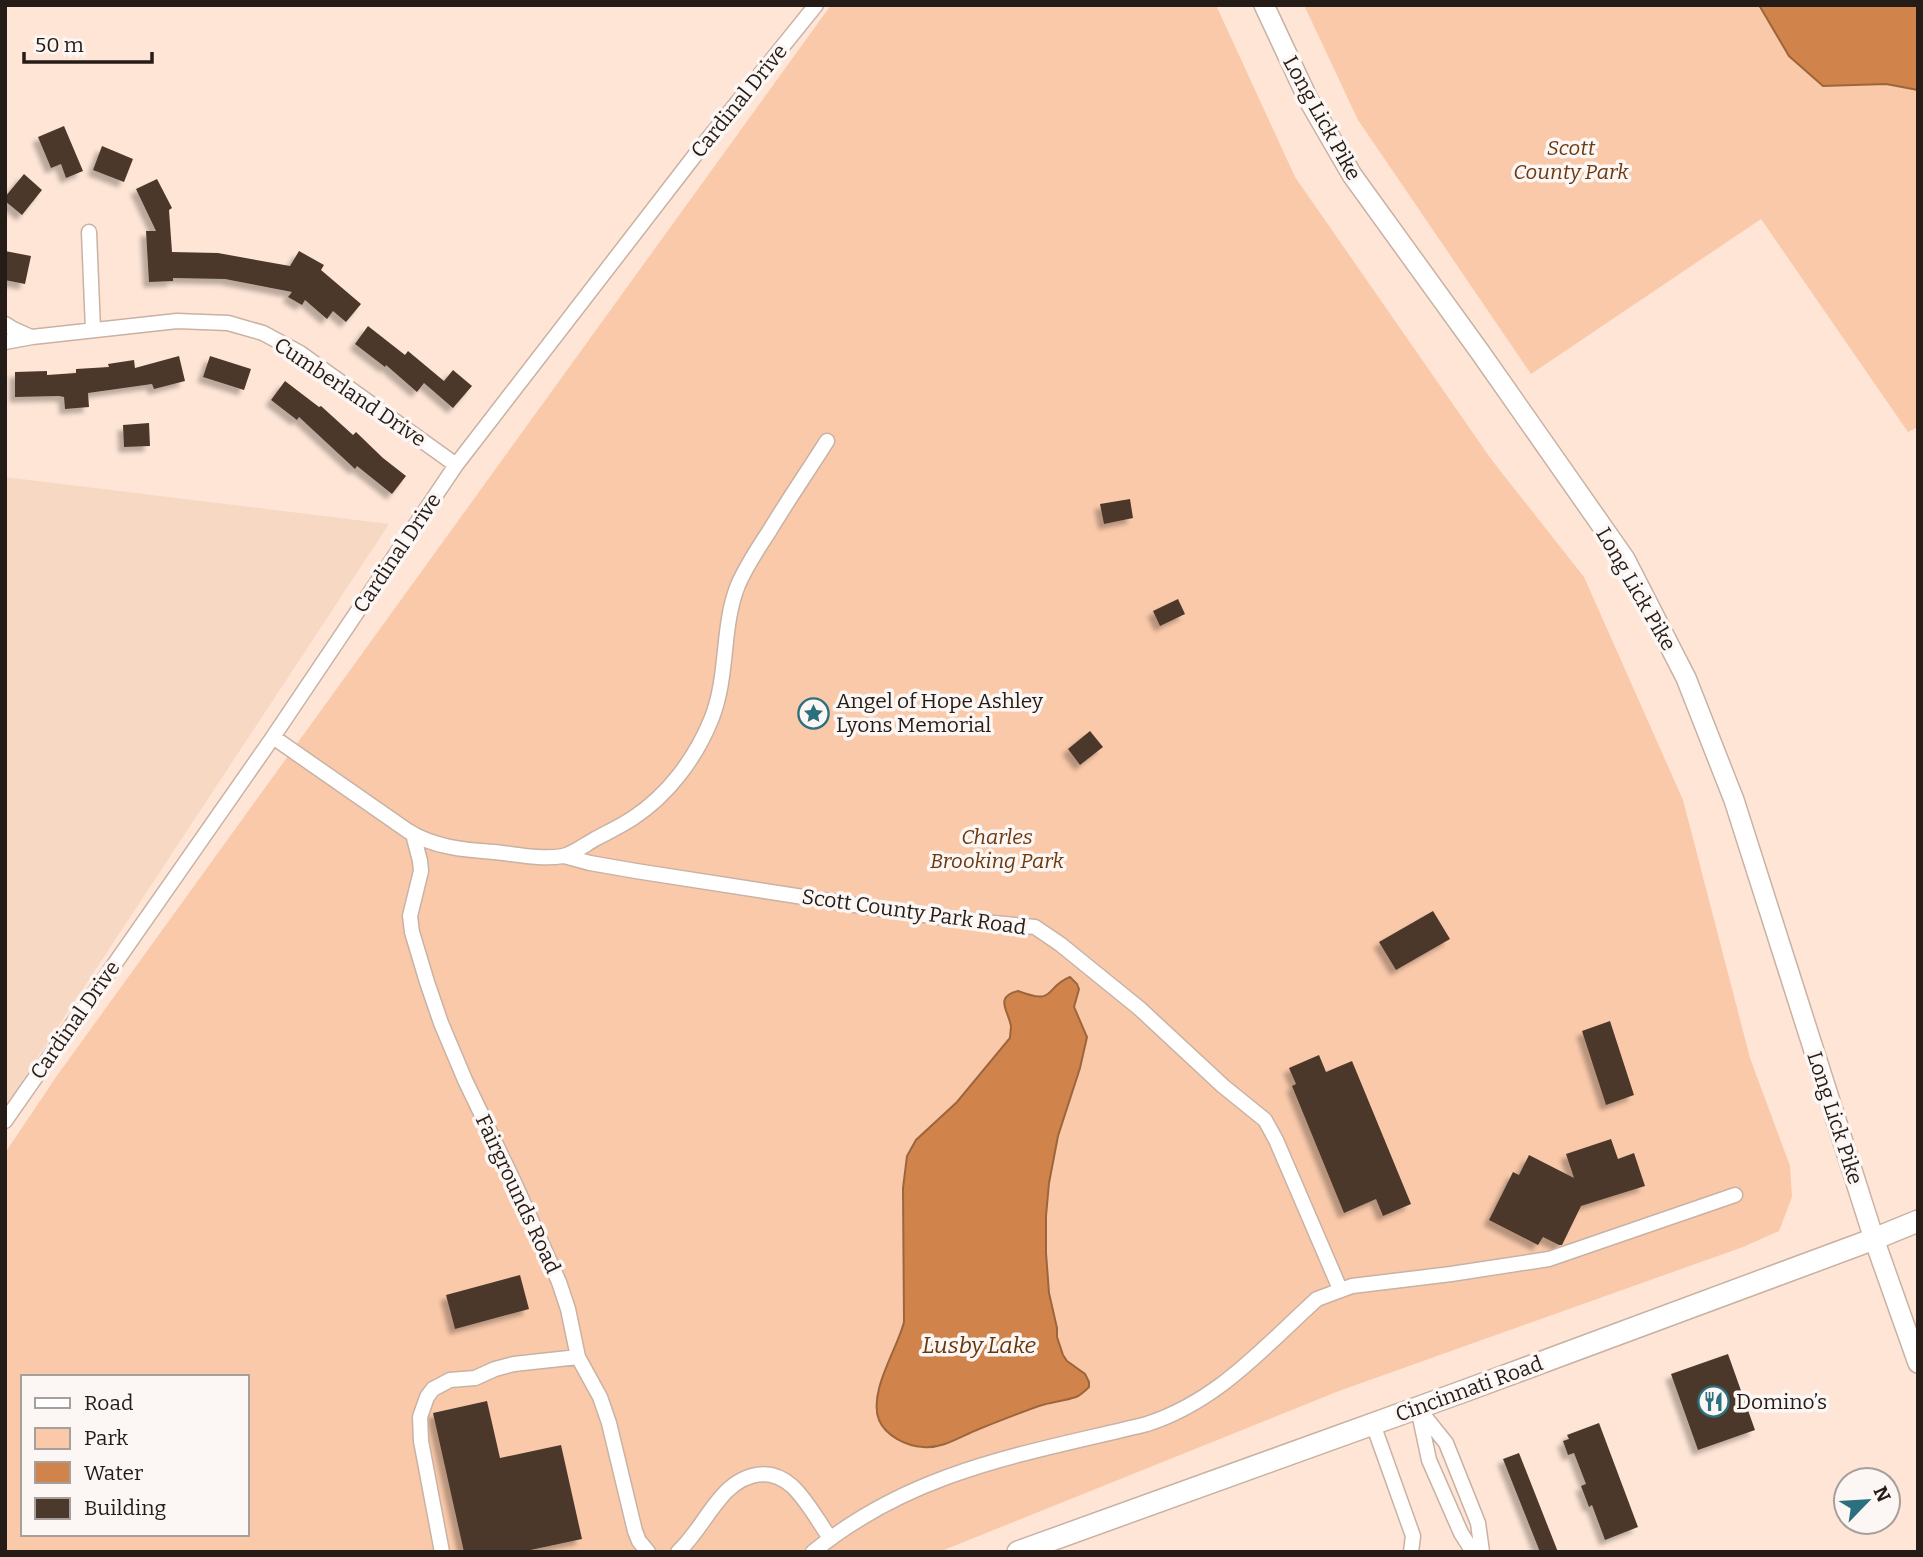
<svg xmlns="http://www.w3.org/2000/svg" width="1923" height="1557" font-family="Bitter,serif">
	<style>
		.built { fill: #f7d8c3 }
		.green { fill: #f9c9aa; fill-rule: evenodd }
		.water { fill: #d0844c; stroke: #9d653c; stroke-width: 2 }
		.building { fill: #4b392c; filter: url(#shadow) }
		.lines { fill: none; stroke-linecap: round; stroke-linejoin: round }
		.street-casing { stroke: #c9b2a3; stroke-width: 17 }
		.secondary-casing { stroke: #c9b2a3; stroke-width: 22 }
		.primary-casing { stroke: #c9b2a3; stroke-width: 24 }
		.street { stroke: #fff; stroke-width: 14 }
		.secondary { stroke: #fff; stroke-width: 19 }
		.primary { stroke: #fff; stroke-width: 21 }
		.labels { text-anchor: middle; stroke-width: 7; stroke-linejoin: round; paint-order: stroke }
		.street-label { font-size: 21px; fill: #251c17; stroke: #fcf7f4 }
		.park-label { font-size: 21px; font-style: italic; fill: #6c3910; stroke: #fcf7f4 }
		.poi-label { font-size: 21px; fill: #251c17; stroke: #fcf7f4; text-anchor: start }
		.water-label { font-size: 23px; font-style: italic; fill: #69360c; stroke: #fcf7f4 }
	</style>
	<defs>
		<filter id="shadow"><feDropShadow dx="-5.5" dy="5.5" stdDeviation="2" flood-color="#0004"/></filter>
	</defs>
	<rect width="100%" height="100%" fill="#fee5d6"/>
	<path class="built" d="M5 477 389 524 5 1107Z"/>
	<path class="green" d="M831 5H1216L1295 177 1491 459 1584 577 1683 800 1750 1058 1790 1166 1792 1197 1779 1231 1743 1247 1339 1391 939 1552H5V1153L56 1077ZM23 1377H247V1534H23Z
		M1304 5H1918V427L1908 432 1761 219 1531 374 1358 120Z"/>
	<path class="water" d="M1759 5H1918V90L1886 84 1823 86 1789 56Z
		M1070 977 1077 984 1079 989 1074 1007 1087 1037 1080 1068 1058 1136 1049 1183 1046 1216V1253L1049 1293 1057 1328V1337L1063 1355 1067 1361 1085 1374 1089 1382V1387C1085 1391 1081 1395 1076 1397 1064 1401 1051 1402 1039 1406 1019 1413 999 1421 979 1429 961 1436 943 1449 923 1447 906 1446 886 1436 879 1420 868 1392 897 1350 904 1322L903 1188 907 1156 916 1140 957 1102 1010 1038C1010 1034 1011 1030 1011 1026 1008 1010 994 997 1018 991 1057 1006 1044 987 1070 977Z"/>
	<path class="building" d="M64 126 83 171 66 178 61 164 51 168 38 137Z
		M102 146 133 159 124 182 93 170Z
		M24 174 42 190 22 215 5 201V197Z
		M157 179 172 208 169 210 172 252 218 253 290 266 299 251 324 265 321 270 361 304 346 322 333 311 327 319 305 300 302 305 288 297 292 292 225 279 173 278V281L149 282 146 231H156L136 189Z
		M5 251 31 256 25 284 5 280Z
		M368 326 405 355 408 351 444 381 453 370 472 386 453 408 424 383 417 392 386 365 385 367 355 344Z
		M179 356 185 381 154 389 152 384 88 393 89 407 65 409 64 397 59 396 15 397V372L47 371V375L76 373V369L109 367 108 364 134 360 135 368Z
		M210 356 251 369 244 390 203 377Z
		M285 381 319 407 321 406 353 435 356 432 383 458 406 476 392 494 357 466 355 469 299 417 297 420 271 400Z
		M149 423 150 446 124 447 123 425Z
		M1130 499 1133 518 1104 524 1100 504Z
		M1178 599 1185 614 1160 626 1153 611Z
		M1090 731 1103 747 1080 765 1068 749Z
		M1433 911 1450 939 1396 970 1379 942Z
		M1610 1021 1634 1095 1606 1105 1582 1031Z
		M1319 1055 1326 1072 1352 1061 1411 1204 1383 1216 1376 1199 1344 1213 1292 1086 1296 1084 1289 1068Z
		M1611 1139 1618 1159 1634 1153 1645 1186 1581 1206 1562 1245H1559L1543 1237 1538 1245 1489 1220 1513 1172 1519 1175 1529 1155 1574 1178 1566 1154Z
		M520 1275 529 1309 455 1329 446 1295Z
		M1728 1354 1755 1430 1698 1450 1671 1374Z
		M487 1401 500 1458 561 1445 582 1539 521 1552H464L433 1413Z
		M1599 1423 1638 1527 1605 1540 1592 1505 1589 1507 1581 1486 1586 1484 1574 1453 1568 1455 1563 1441 1569 1439 1567 1435Z
		M1519 1453 1558 1552H1540L1503 1459Z"/>
	<g class="lines">
		<defs>
			<path id="street" d="M89 232 93 330
				M5 324 13 329 31 337
				M5 342 32 337 177 321 228 323 263 333 300 353 456 465
				M273 737 408 831C433 847 464 850 494 852 515 854 542 860 563 856 573 854 586 844 595 839 608 832 621 826 633 818 668 795 695 759 711 720 729 676 721 627 738 585 746 566 758 548 770 530 788 500 808 471 827 441
				M413 834 420 861 421 871 410 916 412 932 427 982 441 1023 465 1080 514 1182 559 1282 568 1309 578 1357 600 1397 609 1423 635 1531 639 1541 648 1552
				M564 856 590 863 636 871 881 909 961 920 1035 927 1060 944 1139 1008 1223 1086 1265 1120 1276 1140 1340 1289
				M5 1121 271 740 456 465 699 150 816 5
				M1418 1408 1446 1443 1478 1523 1482 1552
				M1419 1413 1429 1460 1461 1533 1473 1552
				M1373 1424 1413 1536 1411 1552
				M442 1552 421 1441 420 1417 427 1397 433 1389 450 1380 475 1378 495 1369 514 1364 578 1357
				M678 1552C694 1537 704 1518 718 1501 736 1477 766 1463 792 1486 807 1500 818 1521 830 1538
				M813 1552C913 1470 1025 1454 1147 1424 1218 1401 1263 1348 1317 1299L1352 1286 1451 1274 1549 1259 1735 1195"/>
			<path id="secondary" d="M1264 5 1308 99 1352 175 1480 352 1625 559 1686 678 1734 800 1874 1239 1918 1363"/>
			<path id="primary" d="M1018 1552 1467 1390 1874 1239 1918 1221"/>
		</defs>
		<use href="#street" class="street-casing"/>
		<use href="#secondary" class="secondary-casing"/>
		<use href="#primary" class="primary-casing"/>
		<use href="#street" class="street"/>
		<use href="#secondary" class="secondary"/>
		<use href="#primary" class="primary"/>
	</g>
	<defs>
		<symbol id="sight-ring" viewBox="-11 -11 22 22"><circle r="9.5" fill="#fcf7f4" stroke="#2a707e" stroke-width="1.5"/><path d="M0-6L1.8-2.2L6-1.7L2.9 1.2L3.7 5.4L0 3.3L-3.7 5.4L-2.9 1.2L-6-1.7L-1.8-2.2Z" fill="#2a707e"/></symbol>
		<symbol id="restaurant-ring" viewBox="-11 -11 22 22"><circle r="9.5" fill="#fcf7f4" stroke="#2a707e" stroke-width="1.5"/><path d="M-5-6h1v4h1v-4h1v4h1v-4h1v5L-1.5 .5V6h-2V.5L-5-1ZM5-6V6H3V1.5H1.5Q1.5-4 5-6Z" fill="#2a707e"/></symbol>
	</defs>
	<g fill-rule="evenodd">
		<use href="#sight-ring" x="796" y="696" width="35" height="35"/>
		<use href="#restaurant-ring" x="1696" y="1384" width="35" height="35"/>
	</g>
	<g class="labels">
		<g class="street-label">
			<text transform="translate(739 101) rotate(-51)" y="7">Cardinal Drive</text>
			<text transform="translate(1322 118) rotate(61)" y="7">Long Lick Pike</text>
			<text transform="translate(350 392) rotate(34)" y="7">Cumberland Drive</text>
			<text transform="translate(397 553) rotate(-56)" y="7">Cardinal Drive</text>
			<text transform="translate(1636 589) rotate(60)" y="7">Long Lick Pike</text>
			<text transform="translate(914 912) rotate(8)" y="7">Scott County Park Road</text>
			<text transform="translate(75 1020) rotate(-55)" y="7">Cardinal Drive</text>
			<text transform="translate(1835 1118) rotate(72)" y="7">Long Lick Pike</text>
			<text transform="translate(518 1194) rotate(65)" y="7">Fairgrounds Road</text>
			<text transform="translate(1469 1389) rotate(-20)" y="7">Cincinnati Road</text>
		</g>
		<g class="park-label">
			<text x="1571" y="155">Scott<tspan x="1571" dy="24">County Park</tspan></text>
			<text x="997" y="844">Charles<tspan x="997" dy="24">Brooking Park</tspan></text>
		</g>
		<g class="poi-label">
			<text x="836" y="708">Angel of Hope Ashley<tspan x="836" dy="24">Lyons Memorial</tspan></text>
			<text x="1736" y="1409">Domino’s</text>
		</g>
		<g class="water-label">
			<text x="979" y="1353">Lusby Lake</text>
		</g>
	</g>
	<rect width="1923" height="1557" fill="none" stroke="#251c17" stroke-width="14"/>
	<rect x="21" y="1375" width="228" height="161" fill="#fcf7f4" stroke="#a69f9c" stroke-width="2"/>
	<rect x="35" y="1398" width="35" height="10" fill="#ffffff" stroke="#a69f9c" stroke-width="2"/>
	<text x="84" y="1410" font-size="21" fill="#251c17">Road</text>
	<rect x="35" y="1428" width="35" height="21" fill="#f9c9aa" stroke="#a69f9c" stroke-width="2"/>
	<text x="84" y="1445" font-size="21" fill="#251c17">Park</text>
	<rect x="35" y="1462" width="35" height="21" fill="#d0844c" stroke="#a69f9c" stroke-width="2"/>
	<text x="84" y="1480" font-size="21" fill="#251c17">Water</text>
	<rect x="35" y="1498" width="35" height="21" fill="#4b392c" stroke="#a69f9c" stroke-width="2"/>
	<text x="84" y="1515" font-size="21" fill="#251c17">Building</text>
	<g transform="translate(1867 1501) rotate(65)"><circle r="33" fill="#fcf7f4" stroke="#a69f9c" stroke-width="2"/>
	<path d="M0-5L12 26L0 18L-12 26Z" fill="#2a707e"/>
	<text y="-10" font-size="19" font-weight="bold" text-anchor="middle" fill="#251c17">N</text>
	</g>
	<path d="M24 52v10h128v-10" fill="none" stroke="#251c17" stroke-width="3.5"/>
	<text x="35" y="52" font-size="21" fill="#251c17" stroke="#fcf7f4" stroke-width="5" paint-order="stroke">50 m</text>
</svg>
